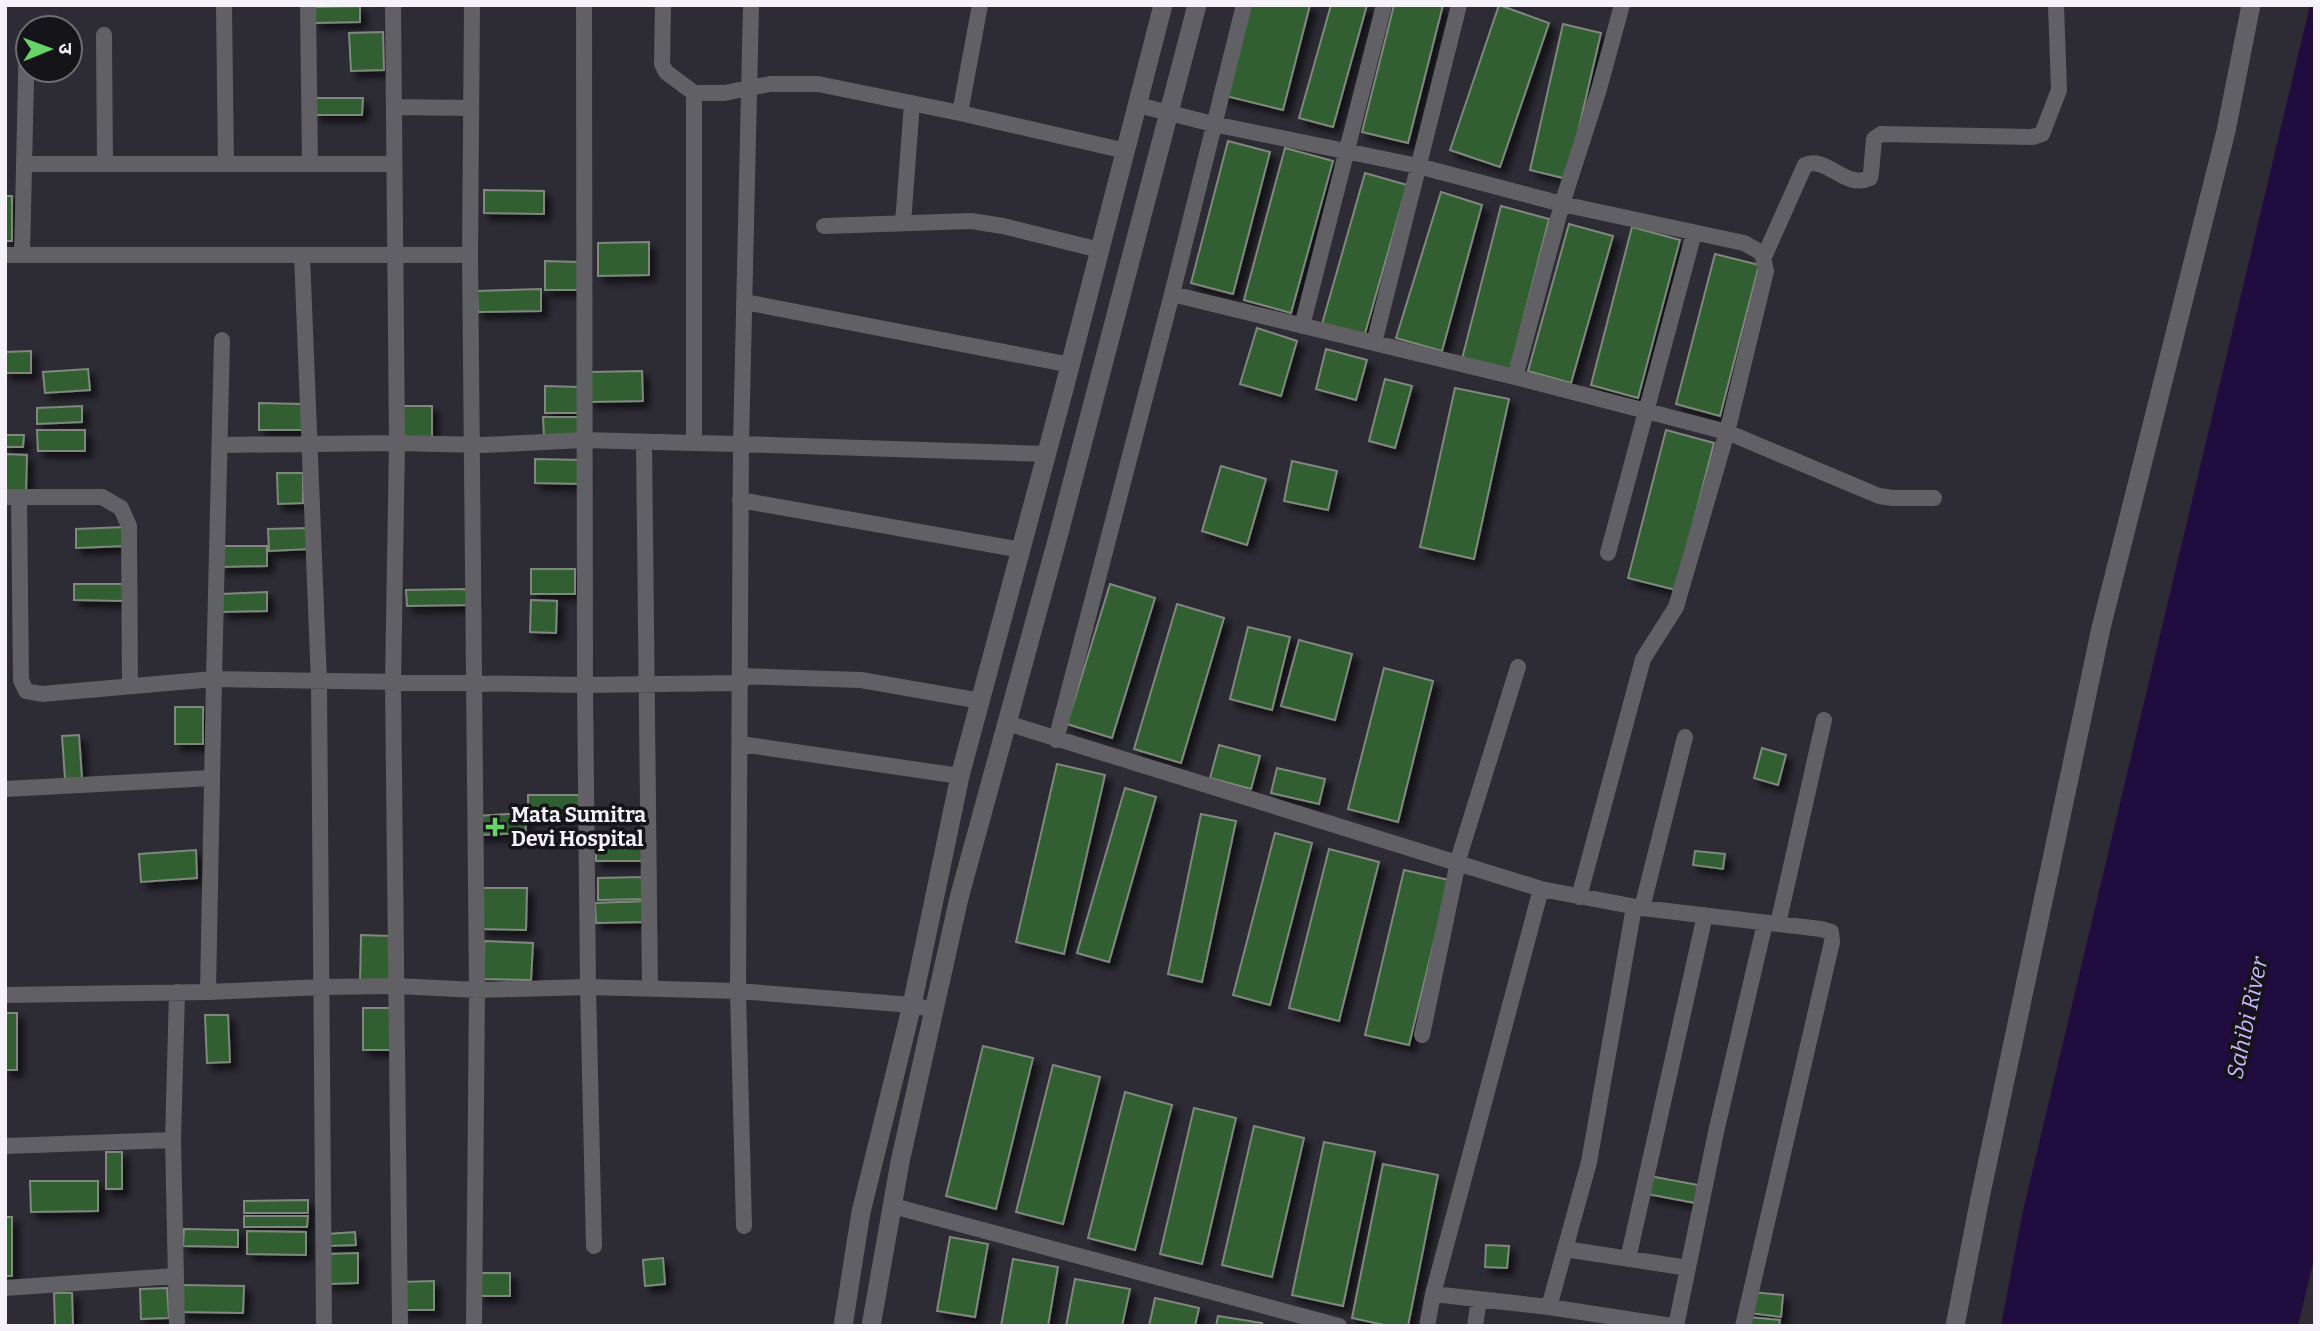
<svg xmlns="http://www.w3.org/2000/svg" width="2320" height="1331" font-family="Bitter,'Noto Sans Devanagari',serif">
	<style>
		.water { fill: #200c3e }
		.building { fill: #315f30; stroke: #7f877e; stroke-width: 2; filter: url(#shadow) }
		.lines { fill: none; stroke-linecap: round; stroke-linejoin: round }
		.minor { stroke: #616065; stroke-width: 16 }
		.tertiary { stroke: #616065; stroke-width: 19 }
		.poi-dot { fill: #66d466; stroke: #151418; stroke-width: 2.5 }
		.labels { text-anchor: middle; stroke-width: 7; stroke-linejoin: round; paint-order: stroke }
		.poi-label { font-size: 21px; font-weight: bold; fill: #f5f3f9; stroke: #151418; text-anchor: start }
		.water-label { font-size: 23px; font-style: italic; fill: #c9b7fb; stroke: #151418 }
	</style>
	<defs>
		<filter id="shadow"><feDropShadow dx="6" dy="6" stdDeviation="3.5" flood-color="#0009"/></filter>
	</defs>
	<rect width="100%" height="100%" fill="#2d2b34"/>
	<path class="water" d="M2310 5H2315V1254L2298 1326H2001L2022 1215Z"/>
	<path class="building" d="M1246 5H1310L1283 110 1222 95Z
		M1331 5H1367L1333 127 1299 118Z
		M1394 5H1443L1408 143 1362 132Z
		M1499 5 1549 23 1500 167 1450 150Z
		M360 6V22L315 23V7Z
		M1563 24 1601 33 1567 179 1530 170Z
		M383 32 384 70 351 71 349 33Z
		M315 98H363L362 115H315Z
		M1228 141 1270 152 1233 294 1191 283Z
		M1285 148 1333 161 1291 313 1244 300Z
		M1365 173 1407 185 1364 337 1322 324Z
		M484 190 544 191V214L484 213Z
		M1441 192 1482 205 1442 351 1396 338Z
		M5 196H12V241H5Z
		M1501 206 1549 219 1510 371 1462 359Z
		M1569 224 1613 236 1571 383 1528 371Z
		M1632 227 1680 240 1638 398 1591 385Z
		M649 242V275L598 276V243Z
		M1715 254 1759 265 1720 416 1676 404Z
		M545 261 580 262V290H545Z
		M541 289V311L478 312 477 291Z
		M1257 328 1297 341 1281 396 1240 384Z
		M1326 349 1367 360 1356 400 1316 389Z
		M31 351V373H5V352Z
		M88 369 90 390 45 393 43 372Z
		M642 371 643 401 590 402 589 372Z
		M1385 379 1412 386 1395 448 1369 441Z
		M545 386 579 387V413H545Z
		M1455 388 1509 399 1474 559 1420 547Z
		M259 403 303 404V430H259Z
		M82 406V422L37 424V408Z
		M403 406H432V437H403Z
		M543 417H579V436H544Z
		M37 430H85V451H38Z
		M1666 430 1714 443 1676 590 1628 578Z
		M5 435H24L23 447H5Z
		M5 454 27 455 26 492 5 491Z
		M535 459 582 460V484L535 483Z
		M1292 461 1337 471 1328 510 1284 501Z
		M1221 466 1266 479 1247 545 1202 531Z
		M277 473H303V503L278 504Z
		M125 527 126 546 76 548V529Z
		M309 528 310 549 269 551 268 529Z
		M221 546H267V566L221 567Z
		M531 569H575V594H531Z
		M74 584H123V601L74 600Z
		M1110 584 1155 598 1112 738 1067 724Z
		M468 589 469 605 407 606 406 590Z
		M267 592V611L222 612 221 594Z
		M531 600 557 601 556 633 530 632Z
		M1177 604 1224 618 1181 763 1134 749Z
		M1248 627 1290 637 1272 710 1230 699Z
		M1299 640 1352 654 1335 720 1281 706Z
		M1384 668 1433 681 1398 822 1348 809Z
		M175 707H203V744H175Z
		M79 735 82 778 65 779 62 736Z
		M1219 745 1260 756 1251 789 1210 778Z
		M1762 748 1786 755 1778 785 1754 778Z
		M1057 764 1105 775 1064 954 1016 942Z
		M1277 768 1325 779 1319 804 1271 793Z
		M1125 788 1156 797 1109 962 1077 953Z
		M528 795H579V816H528Z
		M525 813 526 833 478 835 477 816Z
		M1201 814 1236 821 1202 982 1168 974Z
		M1275 833 1312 843 1270 1005 1233 995Z
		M644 845V861H596V846Z
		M1329 849 1379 862 1339 1021 1289 1008Z
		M196 850 197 878 141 882 139 854Z
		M1695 851 1725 854 1723 869 1693 865Z
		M1404 870 1449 880 1409 1045 1365 1035Z
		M643 877V899L598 900V878Z
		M482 888H527L526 930 482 929Z
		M647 901 648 922 596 923 595 903Z
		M361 935 390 936V983H360Z
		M484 941 533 943 531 980 483 979Z
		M363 1008H393L392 1050H363Z
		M5 1013H17V1070H5Z
		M205 1015H228L230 1062 207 1063Z
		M983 1046 1033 1058 996 1209 946 1196Z
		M1053 1065 1100 1077 1063 1224 1016 1212Z
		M1125 1092 1172 1105 1135 1250 1088 1238Z
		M1194 1108 1236 1118 1202 1264 1160 1254Z
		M1254 1126 1304 1138 1272 1277 1222 1265Z
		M1324 1142 1375 1152 1343 1306 1292 1295Z
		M106 1152H122V1189H106Z
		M1383 1164 1438 1175 1408 1326H1389L1352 1318Z
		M1650 1176 1698 1185 1695 1203 1647 1194Z
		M30 1181H98V1211L31 1212Z
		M308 1200V1213H244V1201Z
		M244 1216H308L307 1227H244Z
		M5 1217H12V1276H5Z
		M184 1229 238 1230V1247L183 1246Z
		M247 1231 306 1232V1255L247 1254Z
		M355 1232 356 1245 327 1246V1234Z
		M950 1237 988 1244 975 1317 937 1311Z
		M1486 1245 1509 1246 1507 1268 1485 1267Z
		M358 1253V1283L328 1284 327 1254Z
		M663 1258 665 1284 645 1286 643 1260Z
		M1013 1259 1058 1267 1048 1326H1001Z
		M479 1273H510V1296H479Z
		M1075 1279 1130 1289 1122 1326H1066Z
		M434 1281V1310H402L401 1282Z
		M181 1285 244 1286 243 1313 181 1312Z
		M167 1288 169 1318 141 1319 140 1289Z
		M1751 1292 1783 1295 1781 1317 1749 1313Z
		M54 1293H72L73 1326H55Z
		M1155 1298 1199 1308 1195 1326H1149Z
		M1218 1316 1262 1323 1261 1326H1216Z
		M1748 1317 1780 1320 1779 1326H1748Z"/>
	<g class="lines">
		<path class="minor" d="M224 5 226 164
			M308 5 310 164
			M393 5 397 443 393 683 400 1326
			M472 5 470 255 477 990 474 1326
			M663 5 662 64 666 72 694 93H724L770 84H818L960 113 1126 151
			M104 35 105 164
			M694 93V443L741 444 751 5
			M1138 105 1213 124 1418 166 1562 204 1744 243 1762 253 1766 271 1727 432 1676 607 1643 659 1579 897
			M394 107 471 108
			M960 113 980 5
			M24 164H394
			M903 223 912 103
			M824 226 971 221 1003 226 1100 250
			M5 255H470
			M22 255 27 35
			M302 255 319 683 324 1326
			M1764 257 1805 165C1827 155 1845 190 1870 178L1871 173 1874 139 1881 134 2032 137 2042 134 2059 90 2056 5
			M1172 294 1515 377 1727 432 1879 496 1893 498H1934
			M745 302 1071 365
			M1302 326 1384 5
			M222 340 214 679 585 685 584 5
			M1374 343 1459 5
			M1515 377 1562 204 1599 89 1622 5
			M644 442 650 989
			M221 445 397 443 483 445 584 440 694 443
			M5 497H102L121 508 129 526 130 685
			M19 498 21 680 26 691 42 694 214 679 208 992
			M740 500 1021 550
			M1608 553 1694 233
			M741 676 861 680 981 701
			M1007 723 1541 889 1642 908 1821 929 1831 932 1832 942 1743 1326
			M1056 740 1172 294 1244 5
			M741 744 960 776
			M5 789 212 778
			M1541 889 1433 1294 1549 1307 1672 1326
			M1642 908 1685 737
			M1778 924 1824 720
			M5 995 208 992 322 987 397 986 477 990 588 987 738 991 912 1005 934 1010
			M1422 1035 1459 857 1518 667
			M5 1146 173 1140
			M893 1206 1339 1326
			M744 1226 738 991 741 444 1047 454
			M594 1246 588 987 585 685 741 683
			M1565 1249 1688 1268
			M1628 1259 1705 915
			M5 1288 175 1276
			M1549 1307 1589 1162 1634 907
			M177 1326 173 1140 177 992
			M1427 1326 1433 1294
			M1475 1326 1479 1300
			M1676 1326 1716 1132 1765 923"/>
		<path class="tertiary" d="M843 1326 861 1212 912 1005 960 776 1064 389 1163 5
			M871 1326 900 1162 959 898 1059 533 1197 5
			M1955 1326 1980 1198 2101 628 2226 131 2251 5"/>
	</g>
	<path class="poi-dot" d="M491.5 816.5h7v7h7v7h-7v7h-7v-7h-7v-7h7z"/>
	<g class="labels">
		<g class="poi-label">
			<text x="511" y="822">Mata Sumitra<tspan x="511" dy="24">Devi Hospital</tspan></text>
		</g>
		<g class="water-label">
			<text transform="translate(2247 1018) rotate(-78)" y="8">Sahibi River</text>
		</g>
	</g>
	<rect width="2320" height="1331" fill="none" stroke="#f5f3f9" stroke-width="14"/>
	<g transform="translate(49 49) rotate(89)"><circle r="33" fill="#151418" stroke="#6f6d72" stroke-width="2"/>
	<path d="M0-5L12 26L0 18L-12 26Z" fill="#66d466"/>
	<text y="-10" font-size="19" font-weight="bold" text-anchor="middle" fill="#f5f3f9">उ</text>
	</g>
</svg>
